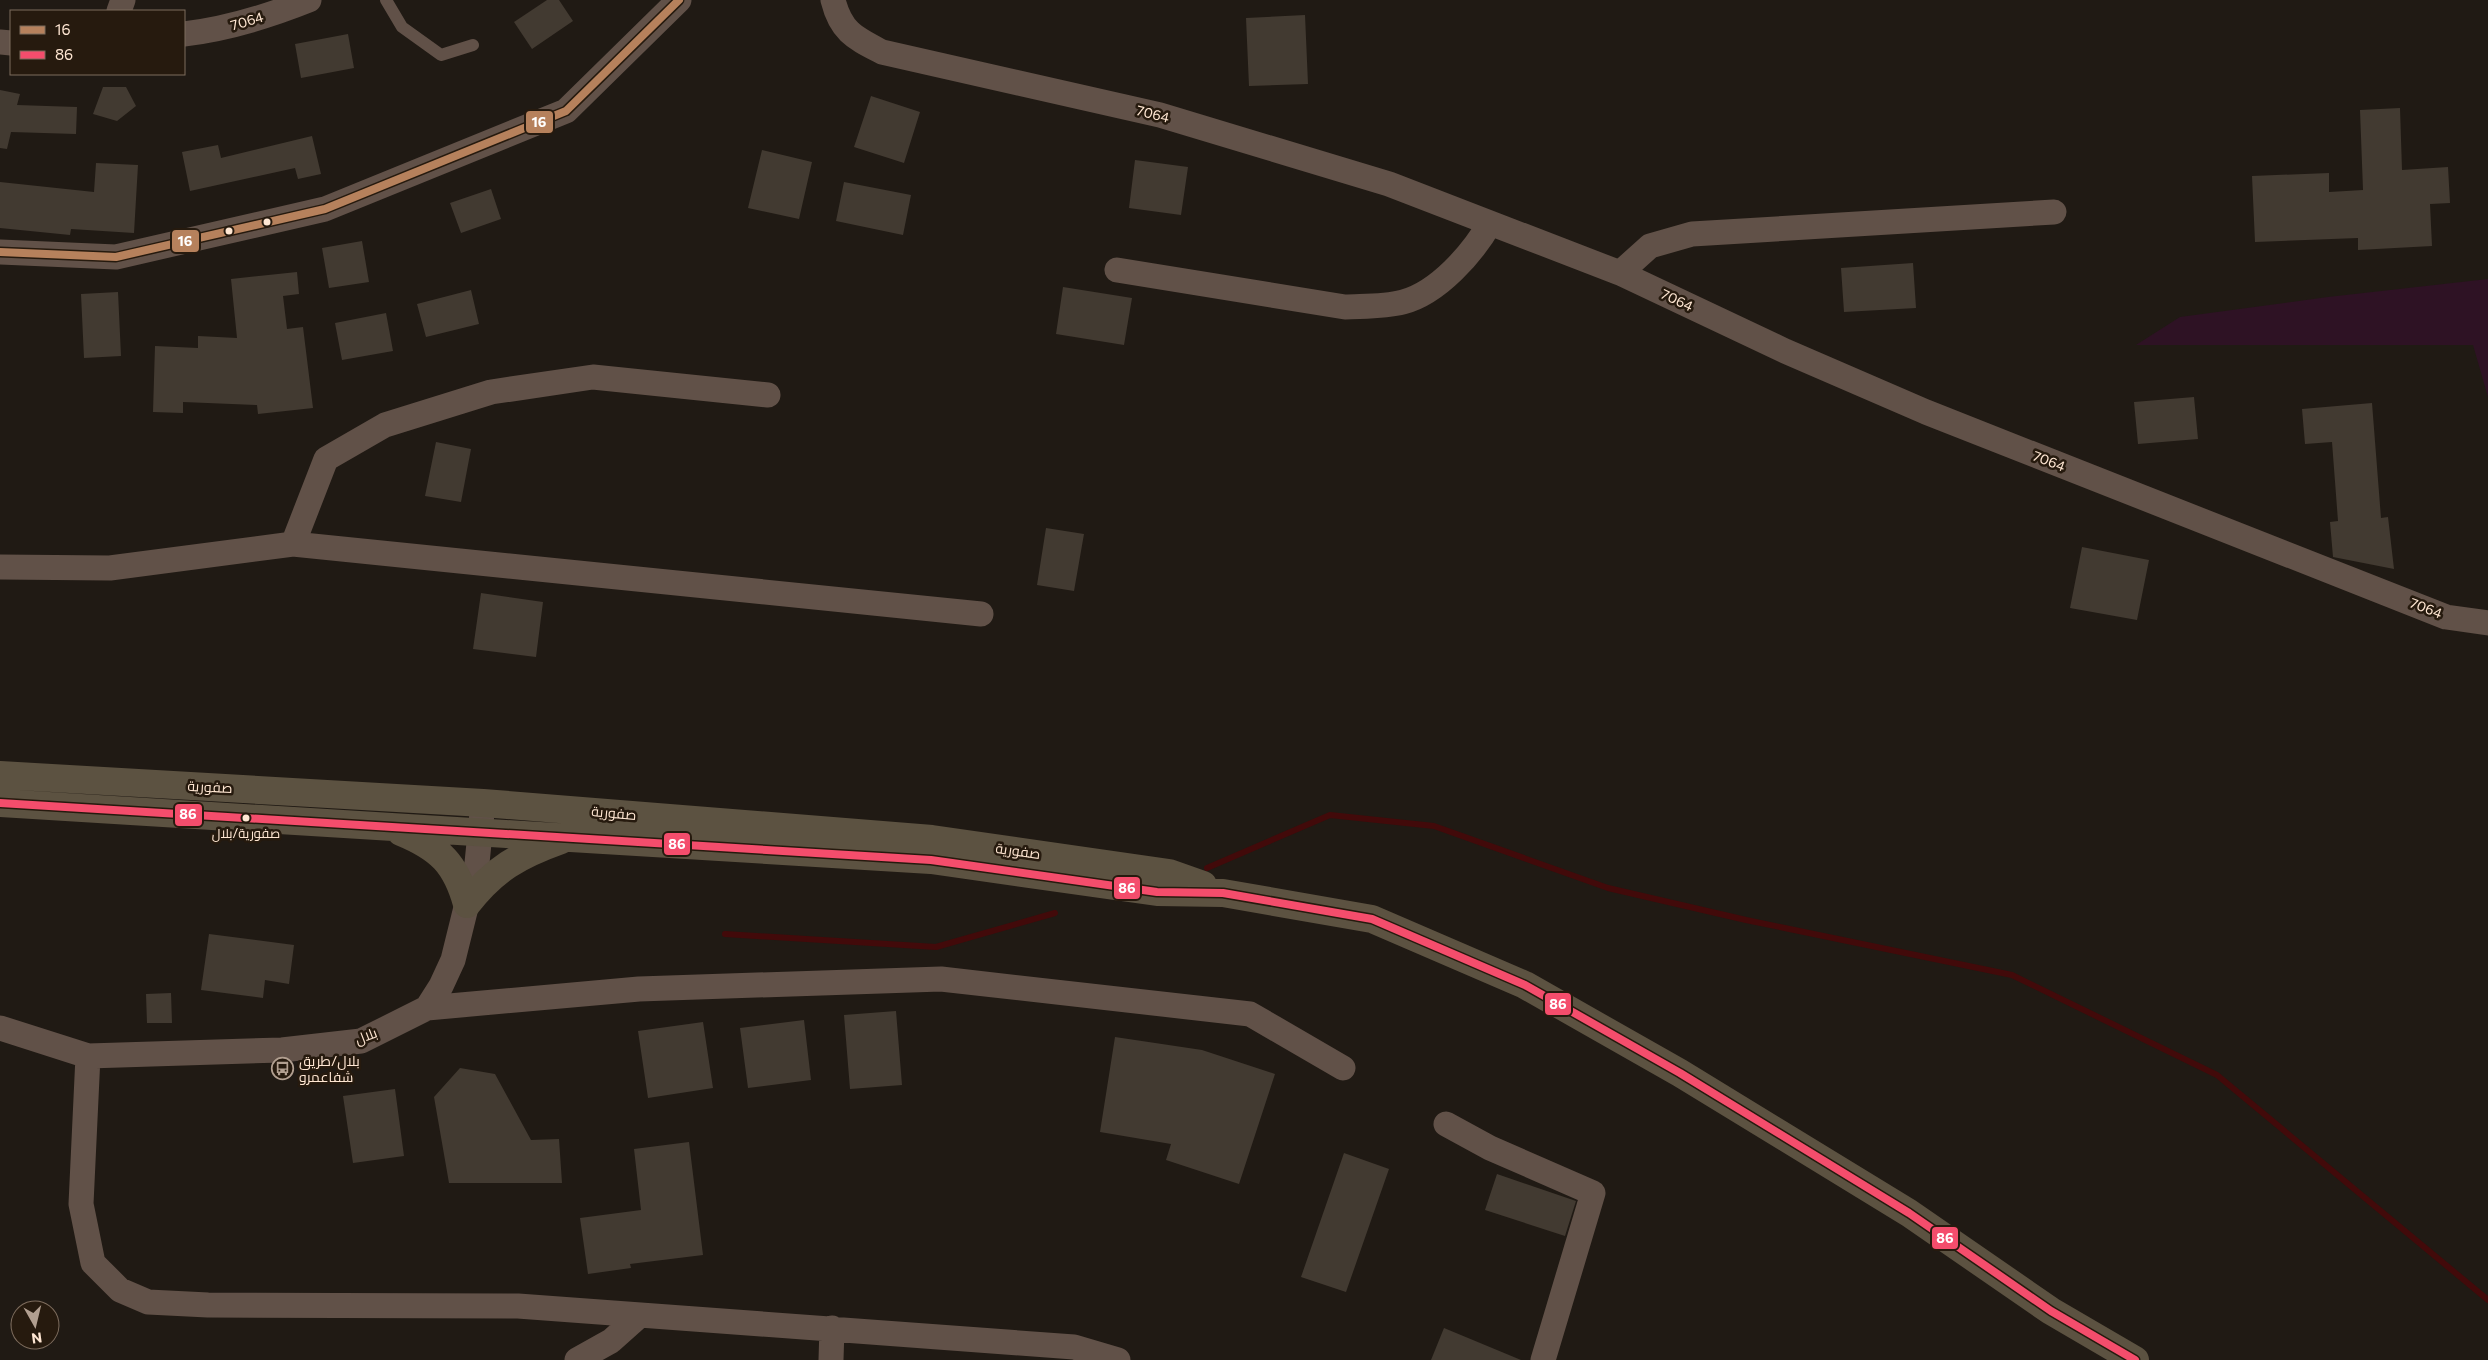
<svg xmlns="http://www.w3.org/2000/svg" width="2488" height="1360" font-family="Commissioner,Cairo,sans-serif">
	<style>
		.green { fill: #2e1224 }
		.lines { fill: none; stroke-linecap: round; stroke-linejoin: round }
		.stream { stroke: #420a0a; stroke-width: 6 }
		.building { fill: #423a31 }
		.service { stroke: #615148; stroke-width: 12 }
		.minor { stroke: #615148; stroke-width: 25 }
		.primary { stroke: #5c5241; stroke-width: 28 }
		.bus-1-casing { stroke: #261a0e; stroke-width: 11 }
		.bus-2-casing { stroke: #261a0e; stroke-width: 11 }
		.bus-1 { stroke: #b6815c; stroke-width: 8 }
		.bus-2 { stroke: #f44d6c; stroke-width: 8 }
		.bus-dot { fill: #ffe7d3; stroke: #261a0e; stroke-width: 2 }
		.labels { text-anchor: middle; stroke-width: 5; stroke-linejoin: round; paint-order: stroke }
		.bus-label { font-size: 13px; fill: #ffe7d3; stroke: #261a0e }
		.street-label { font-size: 14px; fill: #ffe7d3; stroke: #261a0e }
		.poi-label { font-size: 14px; fill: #ffe7d3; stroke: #261a0e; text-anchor: start }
		.line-badge { stroke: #261a0e; stroke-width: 2 }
		.badge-label { font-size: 14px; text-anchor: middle; font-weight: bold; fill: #fff }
	</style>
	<rect width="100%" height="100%" fill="#201a14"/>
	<path class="green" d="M2488 279V397L2473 345H2136L2180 317 2328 297Z"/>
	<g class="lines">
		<path class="stream" d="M1207 868 1330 815 1434 826 1608 888 1746 920 2012 975 2217 1075 2488 1300
			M725 934 936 947 1055 913"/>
	</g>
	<path class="building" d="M547 0H559L573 21 532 49 514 22Z
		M1305 15 1308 84 1249 86 1246 18Z
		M348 34 354 68 301 78 295 44Z
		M103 87H126L136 106 117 121 93 114Z
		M0 90 20 94 17 105 77 107 76 134 11 132 7 149 0 148Z
		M871 96 920 112 904 163 854 147Z
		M2400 108 2402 170 2448 167 2450 203 2430 204 2432 246 2358 250V238L2255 242 2252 176 2329 173V192L2363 190 2360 110Z
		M312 136 321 174 298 179 295 168 190 191 182 152 218 145 221 158Z
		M762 150 812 162 799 219 748 208Z
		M1135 160 1188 167 1181 215 1129 208Z
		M96 163 138 165 134 233 71 229 70 235 0 228V182L94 192Z
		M844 182 911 195 903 235 836 221Z
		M491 189 501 219 461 233 450 203Z
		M362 241 369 282 329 288 322 248Z
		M1913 263 1916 308 1844 312 1841 268Z
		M297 272 299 294 283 296 287 329 303 327 313 408 258 414 257 405 183 402V413L153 412 155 346 198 348V336L237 338 231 279Z
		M1063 287 1132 298 1124 345 1056 334Z
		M471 290 479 324 426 337 417 304Z
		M118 292 121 356 84 358 81 294Z
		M386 313 393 351 342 360 335 323Z
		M2194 397 2198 439 2138 444 2134 402Z
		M2372 403 2381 518 2388 517 2394 569 2333 557 2330 522 2338 521 2332 442 2305 444 2302 409Z
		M436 442 471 449 461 502 425 496Z
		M1046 528 1084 534 1074 591 1037 585Z
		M2082 547 2149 560 2137 620 2070 608Z
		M481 593 543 602 536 657 473 649Z
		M209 934 294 945 289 984 265 980 263 998 201 990Z
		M171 993 172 1023H147L146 994Z
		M896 1011 902 1085 850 1089 844 1015Z
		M804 1020 811 1080 748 1088 740 1028Z
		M703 1022 713 1088 648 1098 638 1031Z
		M1115 1037 1202 1050 1275 1074 1239 1184 1166 1160 1171 1144 1100 1132Z
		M460 1068 495 1074 531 1140 559 1139 562 1183H449L434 1097Z
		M395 1089 404 1156 353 1163 343 1096Z
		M689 1142 703 1255 630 1264 631 1268 588 1274 580 1218 641 1210 634 1149Z
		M1344 1153 1389 1169 1346 1292 1301 1277Z
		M1497 1174 1576 1201 1565 1236 1485 1210Z
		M1444 1328 1521 1360H1431Z"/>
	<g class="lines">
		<path class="service" d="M386 0 402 27 441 55 473 45"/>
		<path class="minor" d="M833 0C841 32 855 38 882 52L1160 115 1389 184 1620 273 1785 351 1926 412 2446 617 2488 623
			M119 11 123 0
			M184 34C227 29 269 16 309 0
			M0 42 11 43
			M0 252 116 257 325 209 566 111 679 0
			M1117 270 1345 307C1364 306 1384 307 1403 302 1438 293 1473 253 1490 223
			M1620 273 1650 246 1692 234 2054 212
			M293 544 326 459 385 425 491 392 593 377 768 395
			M0 567 110 568 293 544 981 614
			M427 1008 639 989 941 979 1250 1014 1343 1068
			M0 1028 88 1056 282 1050 361 1041 427 1008 441 986 453 960 477 863 483 803
			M88 1056 81 1204 93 1263 120 1290 148 1302 208 1305 518 1306 1074 1347 1118 1360
			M1446 1124 1490 1148 1593 1193 1543 1360
			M577 1360 611 1341 639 1316
			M831 1360 832 1328"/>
		<path class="primary" d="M0 775 483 803 932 839 1169 873 1203 885
			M0 803 931 860 1157 892 1223 893 1372 919 1525 985 1680 1073 1909 1213 2051 1311 2135 1360
			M401 832C440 848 456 864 467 904
			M467 904C494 869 519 855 561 840"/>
		<defs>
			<path id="bus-1" d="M0 252 116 257 325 209 566 111 679 0"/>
			<path id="bus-2" d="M0 803 931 860 1157 892 1223 893 1372 919 1525 985 1680 1073 1909 1213 2051 1311 2135 1360"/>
		</defs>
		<use href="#bus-1" class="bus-1-casing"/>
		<use href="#bus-2" class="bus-2-casing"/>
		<use href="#bus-1" class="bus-1"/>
		<use href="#bus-2" class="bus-2"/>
	</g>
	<defs>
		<symbol id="bus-ring" viewBox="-11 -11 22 22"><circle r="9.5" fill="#261a0e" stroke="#b19f90" stroke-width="1.5"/><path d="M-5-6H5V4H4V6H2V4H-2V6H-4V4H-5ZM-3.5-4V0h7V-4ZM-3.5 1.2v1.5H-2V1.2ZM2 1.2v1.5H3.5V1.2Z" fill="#b19f90"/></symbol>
	</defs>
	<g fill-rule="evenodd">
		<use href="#bus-ring" x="270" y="1056" width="25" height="25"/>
	</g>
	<g class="bus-dot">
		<circle cx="267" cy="222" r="4.5"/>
		<circle cx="229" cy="231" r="4.5"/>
		<circle cx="246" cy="818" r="4.5"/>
	</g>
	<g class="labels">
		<g class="bus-label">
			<text x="246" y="838">صفورية/بلال</text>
		</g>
		<g class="street-label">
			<text transform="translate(247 21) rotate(-16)" y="5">7064</text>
			<text transform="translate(1153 114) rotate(14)" y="5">7064</text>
			<text transform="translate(1677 300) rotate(25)" y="5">7064</text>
			<text transform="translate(2049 461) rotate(21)" y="5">7064</text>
			<text transform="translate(2426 608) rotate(21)" y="5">7064</text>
			<text transform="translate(210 787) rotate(3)" y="5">صفورية</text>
			<text transform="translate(614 813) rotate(5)" y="5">صفورية</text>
			<text transform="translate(1018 851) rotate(8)" y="5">صفورية</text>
			<text transform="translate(366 1036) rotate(-21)" y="5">بلال</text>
		</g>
		<g class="poi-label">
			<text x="299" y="1066">بلال/طريق<tspan x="299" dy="16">شفاعمرو</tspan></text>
		</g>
	</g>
	<g class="line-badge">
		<rect x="525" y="110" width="29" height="24" rx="5" fill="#b6815c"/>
		<rect x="171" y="229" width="29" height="24" rx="5" fill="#b6815c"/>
		<rect x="174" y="803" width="29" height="24" rx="5" fill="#f44d6c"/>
		<rect x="663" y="832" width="28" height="24" rx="5" fill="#f44d6c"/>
		<rect x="1113" y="876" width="28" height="24" rx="5" fill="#f44d6c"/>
		<rect x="1544" y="992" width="28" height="24" rx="5" fill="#f44d6c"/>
		<rect x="1931" y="1226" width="28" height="24" rx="5" fill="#f44d6c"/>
	</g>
	<g class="badge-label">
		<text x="539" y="127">16</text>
		<text x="185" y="246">16</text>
		<text x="188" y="819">86</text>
		<text x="677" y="849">86</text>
		<text x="1127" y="893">86</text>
		<text x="1558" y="1009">86</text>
		<text x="1945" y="1243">86</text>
	</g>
	<rect x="10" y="10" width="175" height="65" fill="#261a0e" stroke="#7d6c5d"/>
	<rect x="20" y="26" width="25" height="8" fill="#b6815c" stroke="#7d6c5d"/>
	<text x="55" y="35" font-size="15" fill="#ffe7d3">16</text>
	<rect x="20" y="51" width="25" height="8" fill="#f44d6c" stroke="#7d6c5d"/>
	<text x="55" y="60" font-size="15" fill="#ffe7d3">86</text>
	<g transform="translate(35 1325) rotate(172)"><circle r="24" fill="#261a0e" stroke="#7d6c5d"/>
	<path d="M0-4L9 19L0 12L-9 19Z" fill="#b19f90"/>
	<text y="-8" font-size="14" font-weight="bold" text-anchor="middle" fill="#ffe7d3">N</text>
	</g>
</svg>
